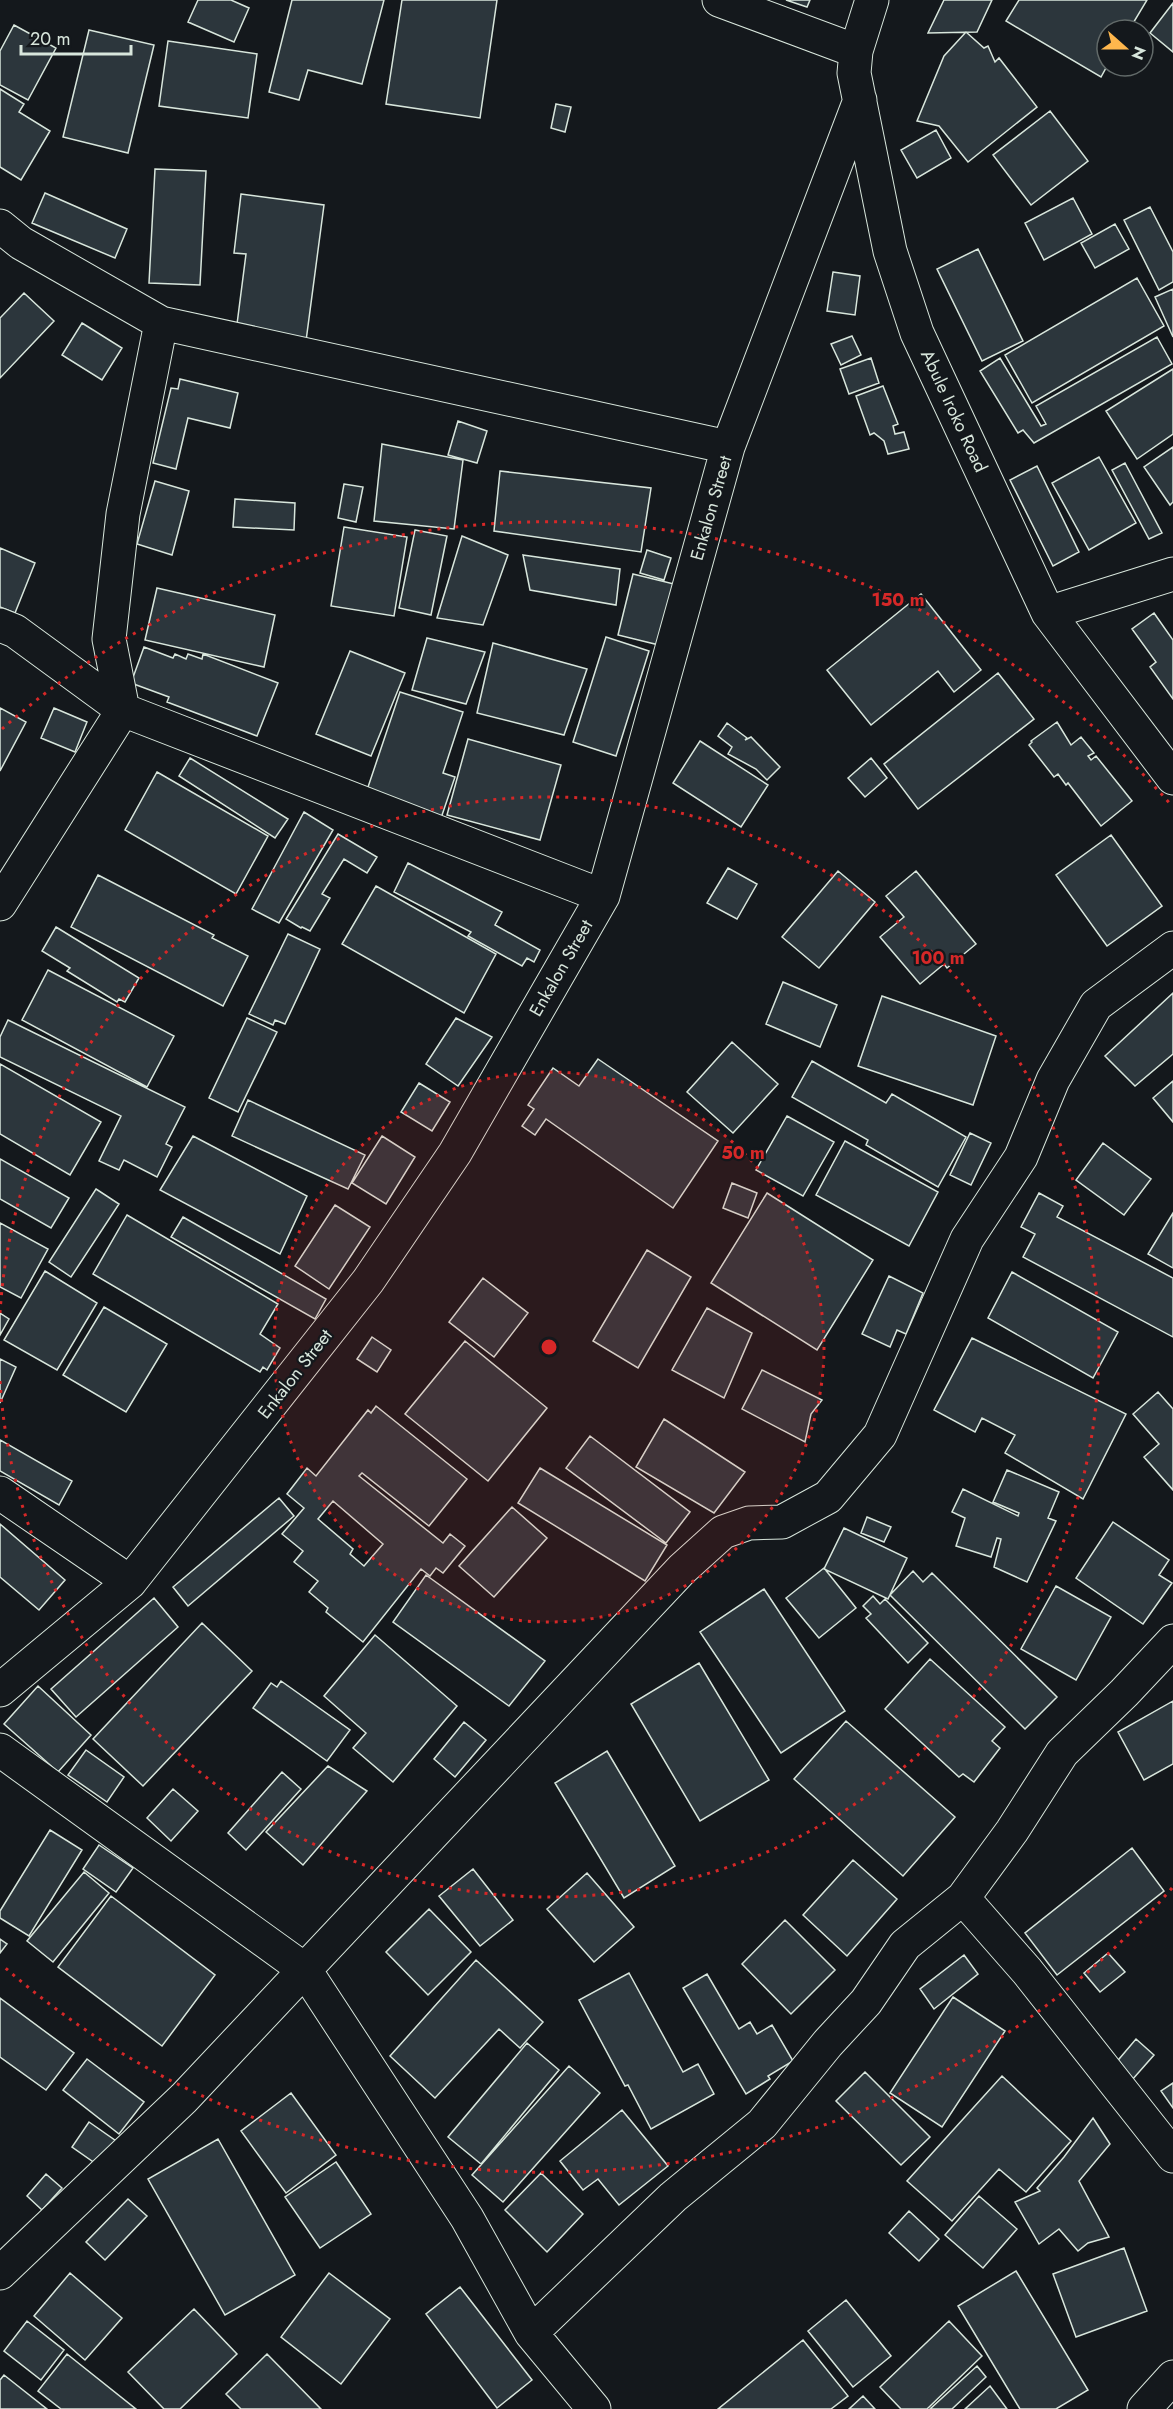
<svg xmlns="http://www.w3.org/2000/svg" width="1173" height="2409" font-family="Jost,sans-serif">
	<style>
		.building { fill: #2c363c; stroke: #d8e6dc; stroke-width: 1.5; fill-rule: evenodd }
		.lines { fill: none; stroke-linecap: round; stroke-linejoin: round }
		.minor-casing { stroke: #d8e6dc; stroke-width: 35 }
		.minor { stroke: #14181c; stroke-width: 33 }
		.ring { fill: none; stroke: #d62828; stroke-width: 3; stroke-dasharray: 3 6 }
		.labels { text-anchor: middle; stroke-width: 4.5; stroke-linejoin: round; paint-order: stroke }
		.street-label { font-size: 18px; fill: #d8e6dc; stroke: #14181c }
		.centre { fill: #d62828; stroke: #14181c; stroke-width: 3 }
		.ring-label { font-size: 18px; text-anchor: middle; font-weight: bold; fill: #d62828; stroke: #14181c; stroke-width: 4.5; stroke-linejoin: round; paint-order: stroke }
	</style>
	<rect width="100%" height="100%" fill="#14181c"/>
	<path class="building" d="M198 0H231L249 8 234 42 188 22Z
		M292 0H384L362 84 308 70 299 100 269 92Z
		M402 0H497L480 118 386 104Z
		M786 0H810L807 7Z
		M944 0H992L977 32 928 33Z
		M1019 0H1147L1129 30H1107V66L1101 77 1006 21Z
		M1173 3V52L1150 33Z
		M14 25 56 48 28 100 0 85V51Z
		M89 30 154 45 128 153 63 137Z
		M966 32 984 48 988 46 995 62 999 58 1037 107 968 162 939 126 917 121 944 56Z
		M168 41 257 54 248 118 159 106Z
		M0 89 24 104 19 112 50 131 21 180 0 167Z
		M556 104 571 107 565 132 551 128Z
		M1050 111 1088 161 1031 205 993 155Z
		M936 130 951 158 917 178 901 150Z
		M155 169 206 171 200 285 149 283Z
		M45 193 127 229 115 258 32 223Z
		M241 194 324 205 306 341 236 332 246 254 234 253Z
		M1073 198 1092 234 1044 260 1025 223Z
		M1150 207 1173 252V282L1159 290 1124 220Z
		M1115 224 1129 249 1095 268 1081 243Z
		M978 249 1023 341 982 361 937 269Z
		M833 272 860 276 855 315 827 311Z
		M1137 278 1164 326 1032 403 1005 355Z
		M1173 289V337L1155 297Z
		M24 293 54 321 0 378V318Z
		M82 323 122 348 102 380 62 355Z
		M852 336 861 355 841 365 831 344Z
		M1157 337 1172 364 1034 443 1023 430 1018 433 980 371 1000 358 1041 426 1046 424 1036 406Z
		M871 358 879 383 849 394 840 369Z
		M1173 369V434L1137 459 1106 411Z
		M180 379 238 393 230 428 188 418 176 469 153 463 171 388 178 389Z
		M883 386 898 424 893 426 895 434 904 432 909 449 888 454 884 441 874 433 870 435 856 396Z
		M458 421 487 431 477 463 448 455Z
		M382 444 463 460 454 529 374 521Z
		M1173 447V502L1170 505 1144 467Z
		M1099 457 1136 523 1089 550 1052 483Z
		M1125 463 1162 533 1149 539 1112 470Z
		M1037 466 1079 552 1053 566 1010 480Z
		M500 471 651 488 641 552 494 531Z
		M155 481 189 491 172 555 137 544Z
		M344 484 363 487 356 522 338 518Z
		M235 499 295 503 294 530 233 527Z
		M344 527 407 537 394 616 331 606Z
		M415 530 447 536 431 615 399 608Z
		M462 536 508 555 483 625 437 618Z
		M0 548 35 563 15 613 0 607Z
		M647 550 671 558 664 580 640 573Z
		M523 555 620 569 616 605 530 590Z
		M633 574 674 584 659 645 618 635Z
		M157 588 275 615 264 667 145 640Z
		M921 594 981 670 954 692 938 671 871 725 827 670Z
		M1154 613 1173 640V699L1150 667 1156 662 1132 629Z
		M606 637 649 651 616 756 573 742Z
		M427 638 485 652 466 704 412 690Z
		M493 643 587 669 564 735 477 713Z
		M144 647 173 658 175 654 186 659 188 654 202 659 203 654 278 683 257 736 167 702 169 697 131 683Z
		M350 651 405 673 371 756 316 734Z
		M998 673 1034 719 918 809 884 764Z
		M400 692 463 712 443 773 455 777 440 821 366 793Z
		M0 708 26 722 0 771Z
		M54 708 87 722 75 752 41 738Z
		M1057 722 1071 745 1081 737 1094 753 1088 756 1091 760 1096 756 1132 801 1101 826 1068 783 1066 785 1058 774 1054 777 1029 745 1032 742 1031 741Z
		M727 723 747 738 745 740 751 737 780 767 767 780 756 769 728 754 732 747 718 736Z
		M468 739 561 765 540 840 447 815Z
		M700 741 768 785 741 827 673 783Z
		M190 758 288 819 275 838 179 776Z
		M871 758 887 778 865 797 848 778Z
		M157 772 268 836 236 894 125 830Z
		M304 812 333 830 279 923 252 909Z
		M338 834 377 857 367 873 344 859 322 894 330 898 310 931 302 927 301 928 286 919Z
		M1111 835 1162 906 1107 946 1056 875Z
		M408 863 502 912 495 925 540 950 534 962 527 958 522 966 468 936 471 932 394 892Z
		M728 868 757 884 737 919 707 903Z
		M838 871 875 902 819 968 782 937Z
		M916 871 976 944 947 968 944 964 920 984 880 937 904 917 886 896Z
		M98 875 214 935 212 938 248 956 223 1006 71 927Z
		M376 886 496 954 464 1013 342 944Z
		M56 927 139 978 125 1002 119 999 117 1002 67 971 70 968 42 951Z
		M288 934 320 949 285 1024 275 1020 273 1025 249 1014Z
		M48 970 174 1036 147 1087 22 1020Z
		M783 982 837 1005 820 1047 766 1024Z
		M1173 993V1054L1135 1086 1105 1056Z
		M882 996 996 1036 973 1105 858 1066Z
		M247 1018 277 1032 238 1112 209 1098Z
		M456 1018 492 1037 458 1086 426 1064Z
		M8 1020 185 1107 166 1144 172 1147 157 1177 124 1160 119 1170 99 1161 121 1116 0 1057V1037Z
		M732 1042 778 1084 733 1133 687 1092Z
		M598 1059 718 1141 673 1208 546 1119 535 1135 522 1126 534 1109 528 1105 553 1068 579 1086Z
		M812 1061 886 1103 892 1094 966 1137 938 1187 866 1145 868 1140 792 1097Z
		M0 1064 101 1122 70 1175 0 1134Z
		M1173 1081V1122L1153 1098Z
		M419 1083 450 1102 432 1131 401 1112Z
		M248 1100 365 1155 348 1189 232 1136Z
		M787 1116 834 1142 803 1196 756 1170Z
		M970 1133 991 1143 971 1185 950 1175Z
		M193 1136 307 1196 280 1254 160 1190Z
		M382 1136 415 1157 386 1204 352 1183Z
		M845 1141 938 1192 909 1246 816 1195Z
		M1103 1143 1151 1179 1124 1215 1076 1180Z
		M0 1159 69 1198 51 1228 0 1199Z
		M732 1183 757 1193 748 1218 723 1208Z
		M96 1189 119 1204 71 1277 49 1262Z
		M767 1193 873 1260 817 1350 711 1283Z
		M1039 1193 1063 1206 1057 1217 1173 1278V1337L1023 1257 1035 1234 1021 1227Z
		M335 1205 370 1227 329 1289 295 1266Z
		M1173 1213V1268L1148 1254Z
		M127 1215 278 1304 260 1334 280 1348 267 1370 263 1367 260 1372 93 1274Z
		M183 1217 326 1299 315 1319 171 1237Z
		M0 1223 48 1249 21 1298 0 1287Z
		M647 1250 691 1277 638 1368 593 1341Z
		M45 1271 97 1303 57 1370 4 1340Z
		M1012 1272 1118 1332 1093 1378 988 1318Z
		M889 1276 923 1293 906 1334 897 1330 890 1347 862 1334Z
		M483 1278 528 1313 494 1357 449 1322Z
		M104 1307 167 1344 126 1412 63 1375Z
		M707 1308 752 1333 724 1398 672 1370Z
		M0 1313 9 1319 0 1335Z
		M372 1337 391 1350 377 1372 357 1359Z
		M972 1338 1126 1414 1083 1499 1005 1453 1015 1435 982 1418 975 1432 934 1410Z
		M465 1341 547 1408 488 1481 405 1414Z
		M0 1359 16 1367 0 1403Z
		M762 1370 822 1400 811 1414 805 1442 742 1409Z
		M1158 1392 1173 1409V1490L1144 1457 1159 1444 1133 1414Z
		M376 1406 467 1479 429 1526 362 1473 359 1476 443 1543 450 1534 465 1546 443 1573 436 1568 430 1576 421 1569 363 1642 326 1612 328 1608 309 1592 318 1581 294 1562 303 1551 282 1534 304 1508 287 1494 307 1468 316 1476 368 1410 371 1413ZM333 1501 383 1544 364 1566 350 1554 353 1549 318 1519Z
		M664 1419 745 1472 714 1513 636 1467Z
		M590 1436 690 1512 666 1543 566 1468Z
		M0 1440 72 1481 59 1505 0 1471Z
		M540 1468 667 1545 645 1581 518 1503Z
		M1007 1470 1059 1492 1048 1518 1056 1521 1027 1582 994 1567 1001 1539 997 1538 991 1557 956 1546 965 1518 952 1512 963 1489 1018 1516 1019 1513 993 1502Z
		M279 1498 294 1516 188 1606 173 1587Z
		M512 1507 547 1538 494 1597 459 1566Z
		M867 1517 891 1527 884 1542 861 1533Z
		M1113 1522 1169 1560 1159 1575 1172 1583 1143 1624 1076 1578Z
		M0 1524 65 1580 39 1610 0 1577Z
		M844 1528 907 1558 888 1599 824 1569Z
		M824 1568 856 1608 819 1638 786 1598Z
		M913 1571 923 1582 932 1573 1057 1697 1025 1729 890 1595Z
		M426 1575 545 1661 509 1706 393 1622Z
		M1056 1586 1111 1617 1076 1680 1021 1649Z
		M764 1589 845 1711 781 1753 700 1632Z
		M873 1596 880 1604 885 1599 928 1643 908 1663 866 1618 871 1614 863 1606Z
		M154 1598 178 1627 76 1717 51 1689Z
		M202 1623 252 1671 143 1786 93 1739Z
		M375 1635 457 1706 393 1782 353 1748 366 1733 324 1696Z
		M930 1659 1005 1727 992 1741 1000 1748 974 1782 963 1774 959 1777 885 1709Z
		M699 1663 769 1780 700 1821 631 1704Z
		M281 1681 350 1730 327 1761 253 1708 271 1683 277 1687Z
		M38 1686 91 1735 58 1772 4 1724Z
		M1173 1701V1764L1144 1780 1118 1732Z
		M846 1721 955 1817 903 1876 794 1779Z
		M464 1722 486 1740 455 1777 434 1759Z
		M86 1750 124 1777 107 1802 68 1775Z
		M607 1751 675 1866 624 1898 555 1783Z
		M328 1766 367 1791 303 1865 266 1832Z
		M282 1772 301 1789 246 1850 228 1833Z
		M173 1789 198 1811 171 1841 147 1818Z
		M50 1830 82 1850 29 1936 0 1918V1911Z
		M99 1845 133 1868 116 1892 83 1869Z
		M1132 1848 1164 1891 1057 1975 1025 1933Z
		M853 1860 897 1899 847 1956 803 1915Z
		M473 1869 513 1920 480 1946 439 1896Z
		M84 1872 109 1893 53 1962 27 1941Z
		M587 1873 634 1927 594 1962 547 1909Z
		M111 1896 215 1975 162 2046 58 1967Z
		M429 1909 471 1952 428 1995 386 1952Z
		M785 1920 835 1970 791 2014 742 1964Z
		M0 1939 7 1944 0 1953Z
		M1108 1953 1125 1972 1100 1992 1084 1973Z
		M964 1955 978 1974 934 2009 920 1989Z
		M476 1960 543 2022 520 2048 499 2029 435 2098 390 2056Z
		M629 1973 683 2072 698 2064 714 2094 651 2129 628 2085 625 2086 579 2000Z
		M707 1974 739 2029 750 2022 757 2034 772 2025 793 2061 768 2076 770 2079 746 2094 683 1988Z
		M953 1997 1005 2031 942 2127 890 2093Z
		M0 1998 74 2053 46 2090 0 2057Z
		M1136 2039 1154 2055 1132 2080 1114 2065Z
		M527 2043 559 2070 481 2164 448 2137Z
		M87 2059 144 2102 119 2134 63 2090Z
		M569 2066 600 2093 503 2202 472 2175Z
		M865 2072 930 2137 901 2165 836 2101Z
		M1002 2076 1071 2141 1026 2192 999 2169 952 2221 907 2181Z
		M1173 2083V2108L1161 2091Z
		M291 2093 336 2155 286 2193 241 2131Z
		M622 2110 668 2166 619 2205 598 2179 583 2190 560 2161Z
		M1093 2118 1110 2144 1079 2181 1109 2237 1088 2243 1078 2251 1059 2229 1039 2244 1015 2202 1040 2191 1037 2188 1064 2157Z
		M89 2122 119 2143 102 2168 72 2147Z
		M218 2139 295 2275 225 2315 148 2179Z
		M336 2162 371 2214 320 2248 285 2197Z
		M541 2173 583 2214 547 2252 505 2210Z
		M46 2174 62 2188 42 2210 27 2196Z
		M979 2196 1017 2229 983 2268 945 2235Z
		M128 2199 147 2216 105 2260 86 2242Z
		M909 2211 939 2239 919 2261 889 2233Z
		M1124 2248 1147 2311 1076 2337 1053 2274Z
		M1016 2271 1088 2390 1056 2409H1020L958 2306Z
		M70 2273 122 2318 85 2360 34 2316Z
		M329 2273 390 2319 341 2384 281 2337Z
		M460 2287 532 2380 497 2408 426 2314Z
		M846 2300 891 2356 853 2387 808 2331Z
		M194 2309 237 2354 180 2409H164L128 2372Z
		M27 2321 64 2350 41 2380 4 2351Z
		M949 2321 982 2356 927 2409H901L880 2387Z
		M803 2340 848 2396 831 2409H718Z
		M67 2354 136 2409H61L38 2391Z
		M267 2354 321 2409H241L226 2394Z
		M977 2366 986 2377 952 2409H930Z
		M4 2375 47 2409H0V2380Z
		M990 2386 1007 2409H965Z
		M863 2396 875 2409H849Z"/>
	<g class="lines">
		<defs>
			<path id="minor" d="M719 0 856 51
				M872 0 856 51 854 73 890 251 917 333 1048 613 1173 778
				M0 226 21 243 161 323 728 447
				M1048 613 1173 574
				M0 625 15 631 123 710 603 896
				M0 904 123 710 109 639 123 514 161 323
				M0 1493 130 1582
				M0 1690 130 1582 368 1281 455 1153 603 896 728 447 860 100
				M0 1750 305 1970 467 2218 531 2333 594 2409
				M963 1898 1027 1971 1173 2156
				M0 2273 184 2098 682 1569 723 1532 749 1523 782 1522 828 1497 880 1435 967 1239 1021 1157 1053 1080 1096 1005 1173 948
				M531 2333 673 2197 762 2124 828 2043 866 2002 905 1945 963 1898 1012 1831 1062 1753 1124 1693 1173 1641
				M1144 2409 1173 2377"/>
		</defs>
		<use href="#minor" class="minor-casing"/>
		<use href="#minor" class="minor"/>
	</g>
	<circle cx="549" cy="1347" r="275" fill="#d62828" fill-opacity=".12"/>
	<g class="ring">
		<circle cx="549" cy="1347" r="275"/>
		<path d="M0 1313A550 550 0 1 1 0 1381"/>
		<path d="M1172 1888A825 825 0 0 1 2 1965M2 729A825 825 0 0 1 1172 806"/>
	</g>
	<g class="labels">
		<g class="street-label">
			<text transform="translate(954 411) rotate(65)" y="6">Abule Iroko Road</text>
			<text transform="translate(711 508) rotate(-74)" y="6">Enkalon Street</text>
			<text transform="translate(561 968) rotate(-60)" y="6">Enkalon Street</text>
			<text transform="translate(295 1374) rotate(-52)" y="6">Enkalon Street</text>
		</g>
	</g>
	<circle cx="549" cy="1347" r="9" class="centre"/>
	<g class="ring-label">
		<text x="898" y="606">150 m</text>
		<text x="938" y="964">100 m</text>
		<text x="743" y="1159">50 m</text>
	</g>
	<g transform="translate(1125 48) rotate(111)"><circle r="28" fill="#14181c" stroke="#626a69" stroke-width="1.5"/>
	<path d="M0-4.5L10 22L0 15L-10 22Z" fill="#ffb74d"/>
	<text y="-9" font-size="16" font-weight="bold" text-anchor="middle" fill="#d8e6dc">N</text>
	</g>
	<path d="M21 45v9h110v-9" fill="none" stroke="#d8e6dc" stroke-width="3"/>
	<text x="30" y="45" font-size="18" fill="#d8e6dc" stroke="#14181c" stroke-width="4.5" paint-order="stroke">20 m</text>
</svg>
